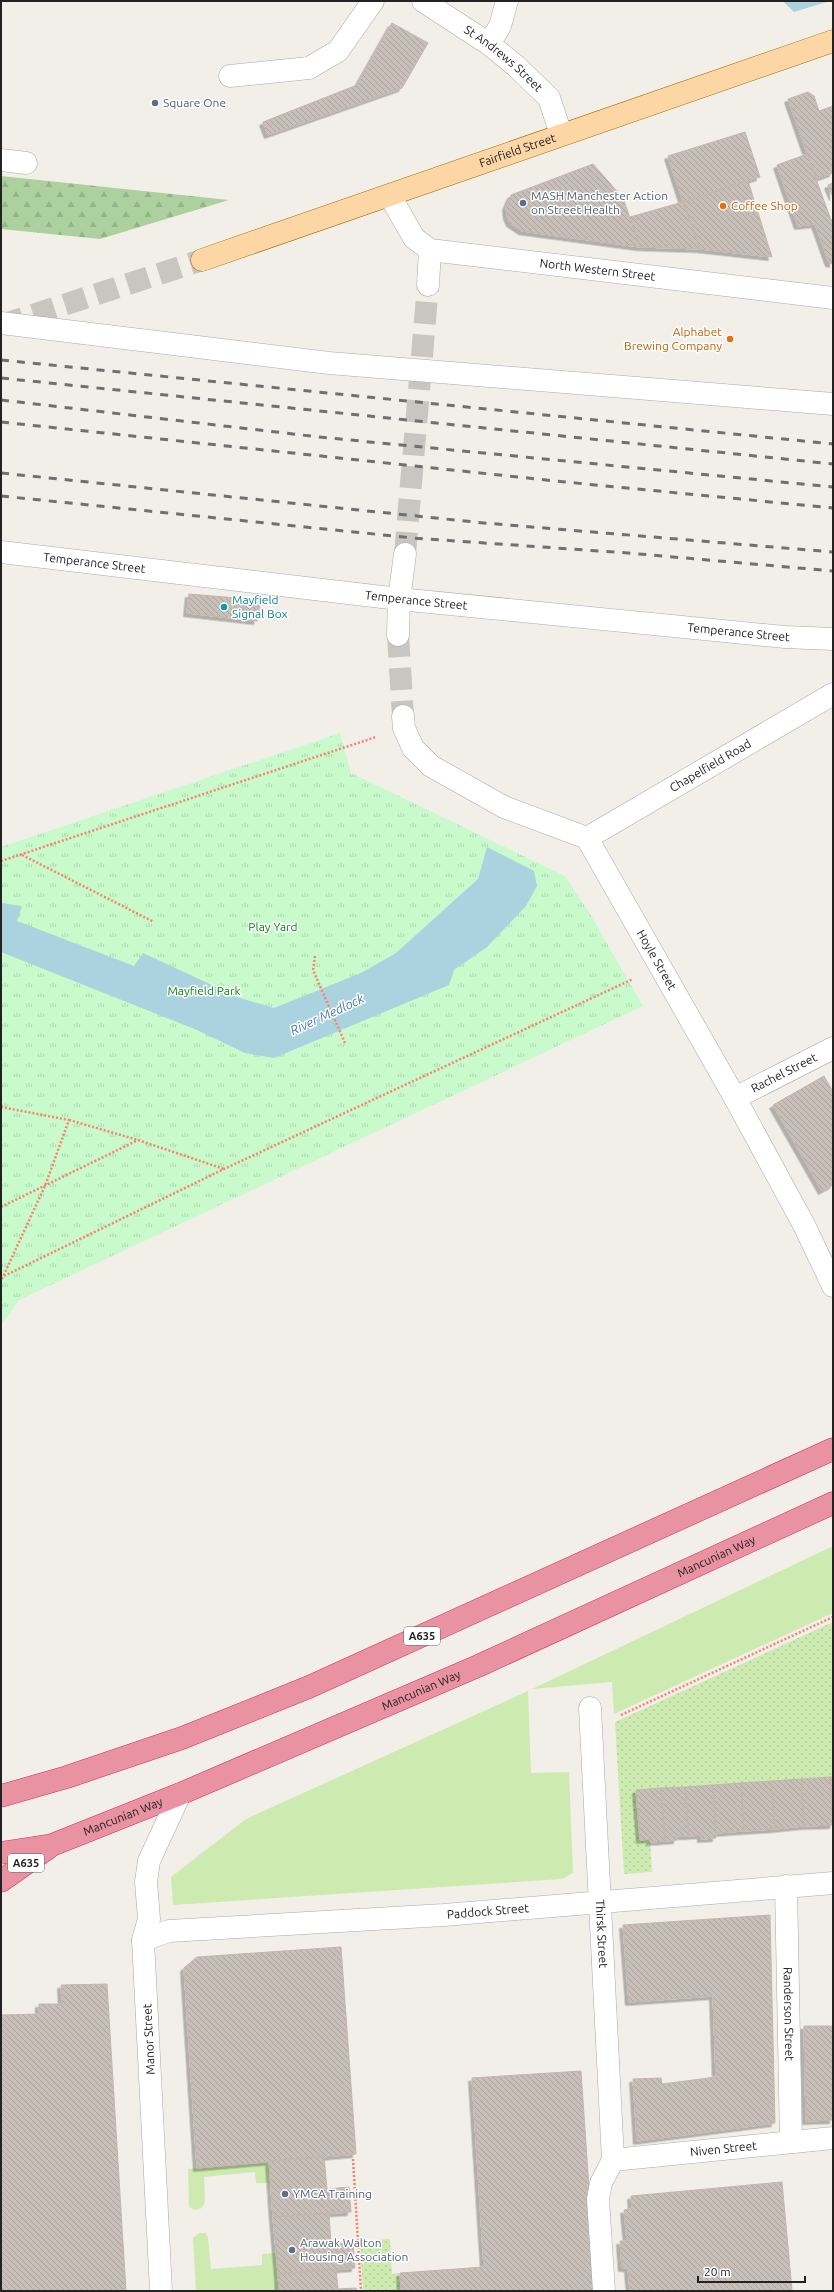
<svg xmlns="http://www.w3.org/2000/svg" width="834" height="2292" font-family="Ubuntu,sans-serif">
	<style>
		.grass { fill: #cdebb0 }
		.forest { fill: url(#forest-firs) }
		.park { fill: url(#park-tufts) }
		.garden { fill: url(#garden-dots) }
		.water { fill: #aad3df }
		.building { fill: url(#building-back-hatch); stroke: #c4b6ab; filter: url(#shadow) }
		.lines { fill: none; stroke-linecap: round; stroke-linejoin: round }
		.minor-tunnel { stroke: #c8c6c1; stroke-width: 22; stroke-dasharray: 22 11; stroke-linecap: butt }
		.major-tunnel { stroke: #c8c6c1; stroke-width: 22; stroke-dasharray: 22 11; stroke-linecap: butt }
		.minor-casing { stroke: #a9a9a9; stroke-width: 23 }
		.major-casing { stroke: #a06b00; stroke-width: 23 }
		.highway-casing { stroke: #dc2a67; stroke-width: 23 }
		.path { stroke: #fa8072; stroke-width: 2.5; stroke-dasharray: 2 2; stroke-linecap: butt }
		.minor { stroke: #fff; stroke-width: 22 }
		.major { stroke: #fcd6a4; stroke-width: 22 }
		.highway { stroke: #e892a2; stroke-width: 22 }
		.rail { stroke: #707070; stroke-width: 3; stroke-dasharray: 8 8; stroke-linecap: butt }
		.minor-bridge-casing { stroke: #a9a9a9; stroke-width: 23; stroke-linecap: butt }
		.minor-bridge { stroke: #fff; stroke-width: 22 }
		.service-dot { fill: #5c6f8a; stroke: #fff; stroke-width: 1.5 }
		.food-dot { fill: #e8710a; stroke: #fff; stroke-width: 1.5 }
		.culture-dot { fill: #0f9aa8; stroke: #fff; stroke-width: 1.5 }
		.labels { text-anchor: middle; stroke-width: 3; stroke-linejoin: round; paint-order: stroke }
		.shield { fill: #fff; stroke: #646464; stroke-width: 1 }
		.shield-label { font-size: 11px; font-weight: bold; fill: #222 }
		.street-label { font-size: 12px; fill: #222; stroke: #fff }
		.service-label { font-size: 12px; fill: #4e5e75; stroke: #fff; text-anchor: start }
		.food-label { font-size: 12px; fill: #c56008; stroke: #fff; text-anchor: start }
		.culture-label { font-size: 12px; fill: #0d838f; stroke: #fff; text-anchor: start }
		.park-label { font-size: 12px; fill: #0c8416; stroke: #fff }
		.water-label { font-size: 13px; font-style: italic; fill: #4a7aab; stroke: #fff }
	</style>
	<defs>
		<pattern id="forest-firs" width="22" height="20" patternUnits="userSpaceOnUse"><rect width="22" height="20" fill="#add19e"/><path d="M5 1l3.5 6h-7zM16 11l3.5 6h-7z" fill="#95b388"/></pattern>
		<pattern id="park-tufts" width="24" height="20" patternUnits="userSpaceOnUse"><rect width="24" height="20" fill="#c8facc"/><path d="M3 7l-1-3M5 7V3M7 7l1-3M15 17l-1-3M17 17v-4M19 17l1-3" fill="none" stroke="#acd6af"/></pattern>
		<pattern id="garden-dots" width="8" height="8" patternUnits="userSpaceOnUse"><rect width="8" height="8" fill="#cdebb0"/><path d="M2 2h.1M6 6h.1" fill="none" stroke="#b0c997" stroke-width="1.8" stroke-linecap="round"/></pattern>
		<pattern id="building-back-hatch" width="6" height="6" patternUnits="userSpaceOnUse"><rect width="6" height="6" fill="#c7bfb8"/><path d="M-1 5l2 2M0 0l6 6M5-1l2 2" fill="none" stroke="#aba49e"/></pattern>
		<filter id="shadow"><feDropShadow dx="-3.5" dy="3.5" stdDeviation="0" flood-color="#0004"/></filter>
	</defs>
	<rect width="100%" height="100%" fill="#f2efe9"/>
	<path class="grass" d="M833 1546V1613L614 1714 612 1682 532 1689Z
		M528 1691 531 1773 569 1772 573 1873 562 1879 173 1905 171 1877 246 1819Z
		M269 2161 271 2183H256L255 2172 204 2177 205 2202 202 2208 195 2210 189 2207 188 2169Z
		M199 2233H206L208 2237 211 2269 262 2265V2254L276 2253 279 2291H196L193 2238Z"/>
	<path class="forest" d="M1 176 229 200 100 239 1 229Z"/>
	<path class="park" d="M340 733 351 773 565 876 590 914 643 1006 19 1300 1 1325V847Z"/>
	<path class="garden" d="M833 1622V1777L637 1790 640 1840 650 1839 652 1872 624 1874 615 1722Z
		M390 2239 392 2274 400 2273 401 2291H363L360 2241Z"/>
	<path class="water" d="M783 1H830L794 12Z
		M487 847 534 871 537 886 526 906 487 947 454 970 449 985 274 1058 245 1053 197 1030 1 952V903L22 906 17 921 134 966 143 953 240 998 274 1008 361 973 396 953 478 879Z"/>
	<path class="building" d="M392 23 428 43 402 88 268 135 263 122 357 85Z
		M808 92 814 96 819 111 833 106V173L816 179 788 99Z
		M745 132 760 177 683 202 668 156Z
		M807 154 831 220 833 219V264L829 263 815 224 798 226 777 165Z
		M593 164 623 198 640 247 522 231 510 223 507 216 506 207 511 195Z
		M748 181 772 257 700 249 683 202Z
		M833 183V197L828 185Z
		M683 202 700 249 640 247 630 217Z
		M189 594 261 600 257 621 187 613Z
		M824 1076 833 1092V1185L822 1191 773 1105Z
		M830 1777H833V1825Z
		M830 1777 833 1825 804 1826 801 1779Z
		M801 1779 804 1826 775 1829 771 1781Z
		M771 1781 775 1829 744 1831 741 1783Z
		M741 1783 744 1831 716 1833 713 1785Z
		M713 1785 716 1838 701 1839V1835L689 1836 685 1787Z
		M685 1787 689 1836H677V1840L665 1841 661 1788Z
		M661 1788 665 1841 650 1842V1839L640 1840 636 1790Z
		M770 1915 775 2123 637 2141 633 2079 661 2078 662 2084 716 2077 713 1996 629 2002 623 1925Z
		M341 1947 356 2154 197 2168 184 1968 197 1957Z
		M107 1984 126 2291H1V2015L39 2014V2004H62L61 1985Z
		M804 2026H833V2120L806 2121Z
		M581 2071 596 2291H401L400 2273 484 2267 472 2078Z
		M324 2156 327 2189 349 2187 351 2212 273 2217 269 2161Z
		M782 2182 792 2290 630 2291 628 2268H622L620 2241H627L624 2210 632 2209 631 2196Z
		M329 2213 331 2244 353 2243 355 2268 278 2274 273 2217Z
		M336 2269 338 2289 356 2288 357 2291H279L278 2274Z"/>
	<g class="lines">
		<path class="minor-tunnel" d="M405 554 428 285
			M398 635 403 716"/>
		<path class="major-tunnel" d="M2 325 202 260"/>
		<defs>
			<g id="minor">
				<path id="s1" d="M423 1 489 44 516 66 549 98 561 134"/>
				<path d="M489 44 500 26 507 1"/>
				<path d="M230 76 309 68 338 51 373 1"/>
				<path d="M1 160 26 163"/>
				<path id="s2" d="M390 196 414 238 430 250 833 298"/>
				<path d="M428 285 430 250"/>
				<path id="s3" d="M1 552 399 599 785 637 833 639"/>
				<path d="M398 635 399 599 405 554"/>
				<path id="s4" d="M403 716 404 728 413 748 431 766 504 807 587 838 735 1098 804 1225 833 1286"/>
				<path id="s5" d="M587 838 833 694"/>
				<path id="s6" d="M735 1098 833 1048"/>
				<path id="s7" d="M590 1708 613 2160"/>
				<path id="s8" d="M786 1886 791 2142"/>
				<path id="s9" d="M143 1940 169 1931 444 1915 833 1883"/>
				<path id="s10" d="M613 2160 833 2138"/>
				<path d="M161 2291 143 1940 149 1919 146 1882 149 1861 180 1794"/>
				<path d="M604 2291 598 2199 601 2183 613 2160"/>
			</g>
			<g id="major">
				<path id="s11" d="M202 260 833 41"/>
			</g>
			<g id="highway">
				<path d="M1 1796 67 1777 182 1738 309 1687 833 1449"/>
				<path id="s12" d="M1 1853 52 1845 180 1794 478 1666 833 1503"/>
				<path d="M1 1881 48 1848"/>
			</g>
		</defs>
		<use href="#minor" class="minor-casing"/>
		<use href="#major" class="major-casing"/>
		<use href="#highway" class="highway-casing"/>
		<path class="path" d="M22 855 154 922
			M1 861 376 737
			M315 956 313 970 345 1043
			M1 1107 69 1120 45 1186 1 1281
			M69 1120 138 1140 224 1169
			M1 1207 138 1140
			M4 1276 224 1169 633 979
			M621 1715 833 1617
			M353 2159 361 2291"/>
		<use href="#minor" class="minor"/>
		<use href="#major" class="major"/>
		<use href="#highway" class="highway"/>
		<path class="rail" d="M1 360 833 444
			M1 378 833 464
			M1 400 319 437 833 487
			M1 422 565 482 833 508
			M1 473 484 523 833 552
			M1 496 413 538 628 553 833 571"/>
		<defs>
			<path id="minor-bridge" d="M1 323 329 363 833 404"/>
		</defs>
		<use href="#minor-bridge" class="minor-bridge-casing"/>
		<use href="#minor-bridge" class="minor-bridge"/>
	</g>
	<g class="service-dot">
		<circle cx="155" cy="103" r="4"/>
		<circle cx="523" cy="203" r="4"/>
		<circle cx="285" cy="2194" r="4"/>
		<circle cx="292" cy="2250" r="4"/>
	</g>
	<g class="food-dot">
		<circle cx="723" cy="206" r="4"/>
		<circle cx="730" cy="339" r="4"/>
	</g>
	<circle class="culture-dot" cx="224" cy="607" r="4"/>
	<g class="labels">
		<g class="shield">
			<rect x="404" y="1627" width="36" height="18" rx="3"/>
			<rect x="8" y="1854" width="36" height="18" rx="3"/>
		</g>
		<g class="shield-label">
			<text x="422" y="1640">A635</text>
			<text x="26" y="1867">A635</text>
		</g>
		<g class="street-label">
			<text dy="4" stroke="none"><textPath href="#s1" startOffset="99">St Andrews Street</textPath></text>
			<text dy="4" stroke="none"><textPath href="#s11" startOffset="334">Fairfield Street</textPath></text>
			<text dy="4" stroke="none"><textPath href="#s2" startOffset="237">North Western Street</textPath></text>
			<text dy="4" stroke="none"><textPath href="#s3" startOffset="94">Temperance Street</textPath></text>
			<text dy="4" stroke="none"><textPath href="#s3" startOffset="418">Temperance Street</textPath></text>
			<text dy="4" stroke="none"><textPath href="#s3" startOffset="742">Temperance Street</textPath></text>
			<text dy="4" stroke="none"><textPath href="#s5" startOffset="143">Chapelfield Road</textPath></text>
			<text dy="4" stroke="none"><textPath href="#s4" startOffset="372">Hoyle Street</textPath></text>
			<text dy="4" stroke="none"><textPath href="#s6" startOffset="55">Rachel Street</textPath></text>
			<text dy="4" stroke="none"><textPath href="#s12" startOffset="776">Mancunian Way</textPath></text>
			<text dy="4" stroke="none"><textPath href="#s12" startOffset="452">Mancunian Way</textPath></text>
			<text dy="4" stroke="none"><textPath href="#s12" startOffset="128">Mancunian Way</textPath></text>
			<text dy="4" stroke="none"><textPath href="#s9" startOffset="347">Paddock Street</textPath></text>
			<text dy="4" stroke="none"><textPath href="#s7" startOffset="226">Thirsk Street</textPath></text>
			<text dy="4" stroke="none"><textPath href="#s8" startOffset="128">Randerson Street</textPath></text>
			<text transform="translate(149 2039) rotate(-93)" y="4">Manor Street</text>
			<text dy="4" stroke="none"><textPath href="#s10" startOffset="111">Niven Street</textPath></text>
		</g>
		<g class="service-label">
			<text x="163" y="107">Square One</text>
			<text x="531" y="200">MASH Manchester Action<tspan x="531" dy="14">on Street Health</tspan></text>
			<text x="293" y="2198">YMCA Training</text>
			<text x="300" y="2247">Arawak Walton<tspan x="300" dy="14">Housing Association</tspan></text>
		</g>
		<g class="food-label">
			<text x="731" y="210">Coffee Shop</text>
			<text x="722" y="336" text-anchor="end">Alphabet<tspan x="722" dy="14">Brewing Company</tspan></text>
		</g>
		<g class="culture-label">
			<text x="232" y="604">Mayfield<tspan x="232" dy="14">Signal Box</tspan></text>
		</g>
		<g class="park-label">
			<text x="273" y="931">Play Yard</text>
			<text x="204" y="995">Mayfield Park</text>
		</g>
		<g class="water-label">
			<text transform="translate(327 1014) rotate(-25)" y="5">River Medlock</text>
		</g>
	</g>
	<rect width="834" height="2292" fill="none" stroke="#222222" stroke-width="4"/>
	<path d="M698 2276v6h107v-6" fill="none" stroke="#222222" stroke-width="2"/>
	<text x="704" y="2276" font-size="12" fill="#222222" stroke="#ffffff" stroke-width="3" paint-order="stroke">20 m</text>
</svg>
